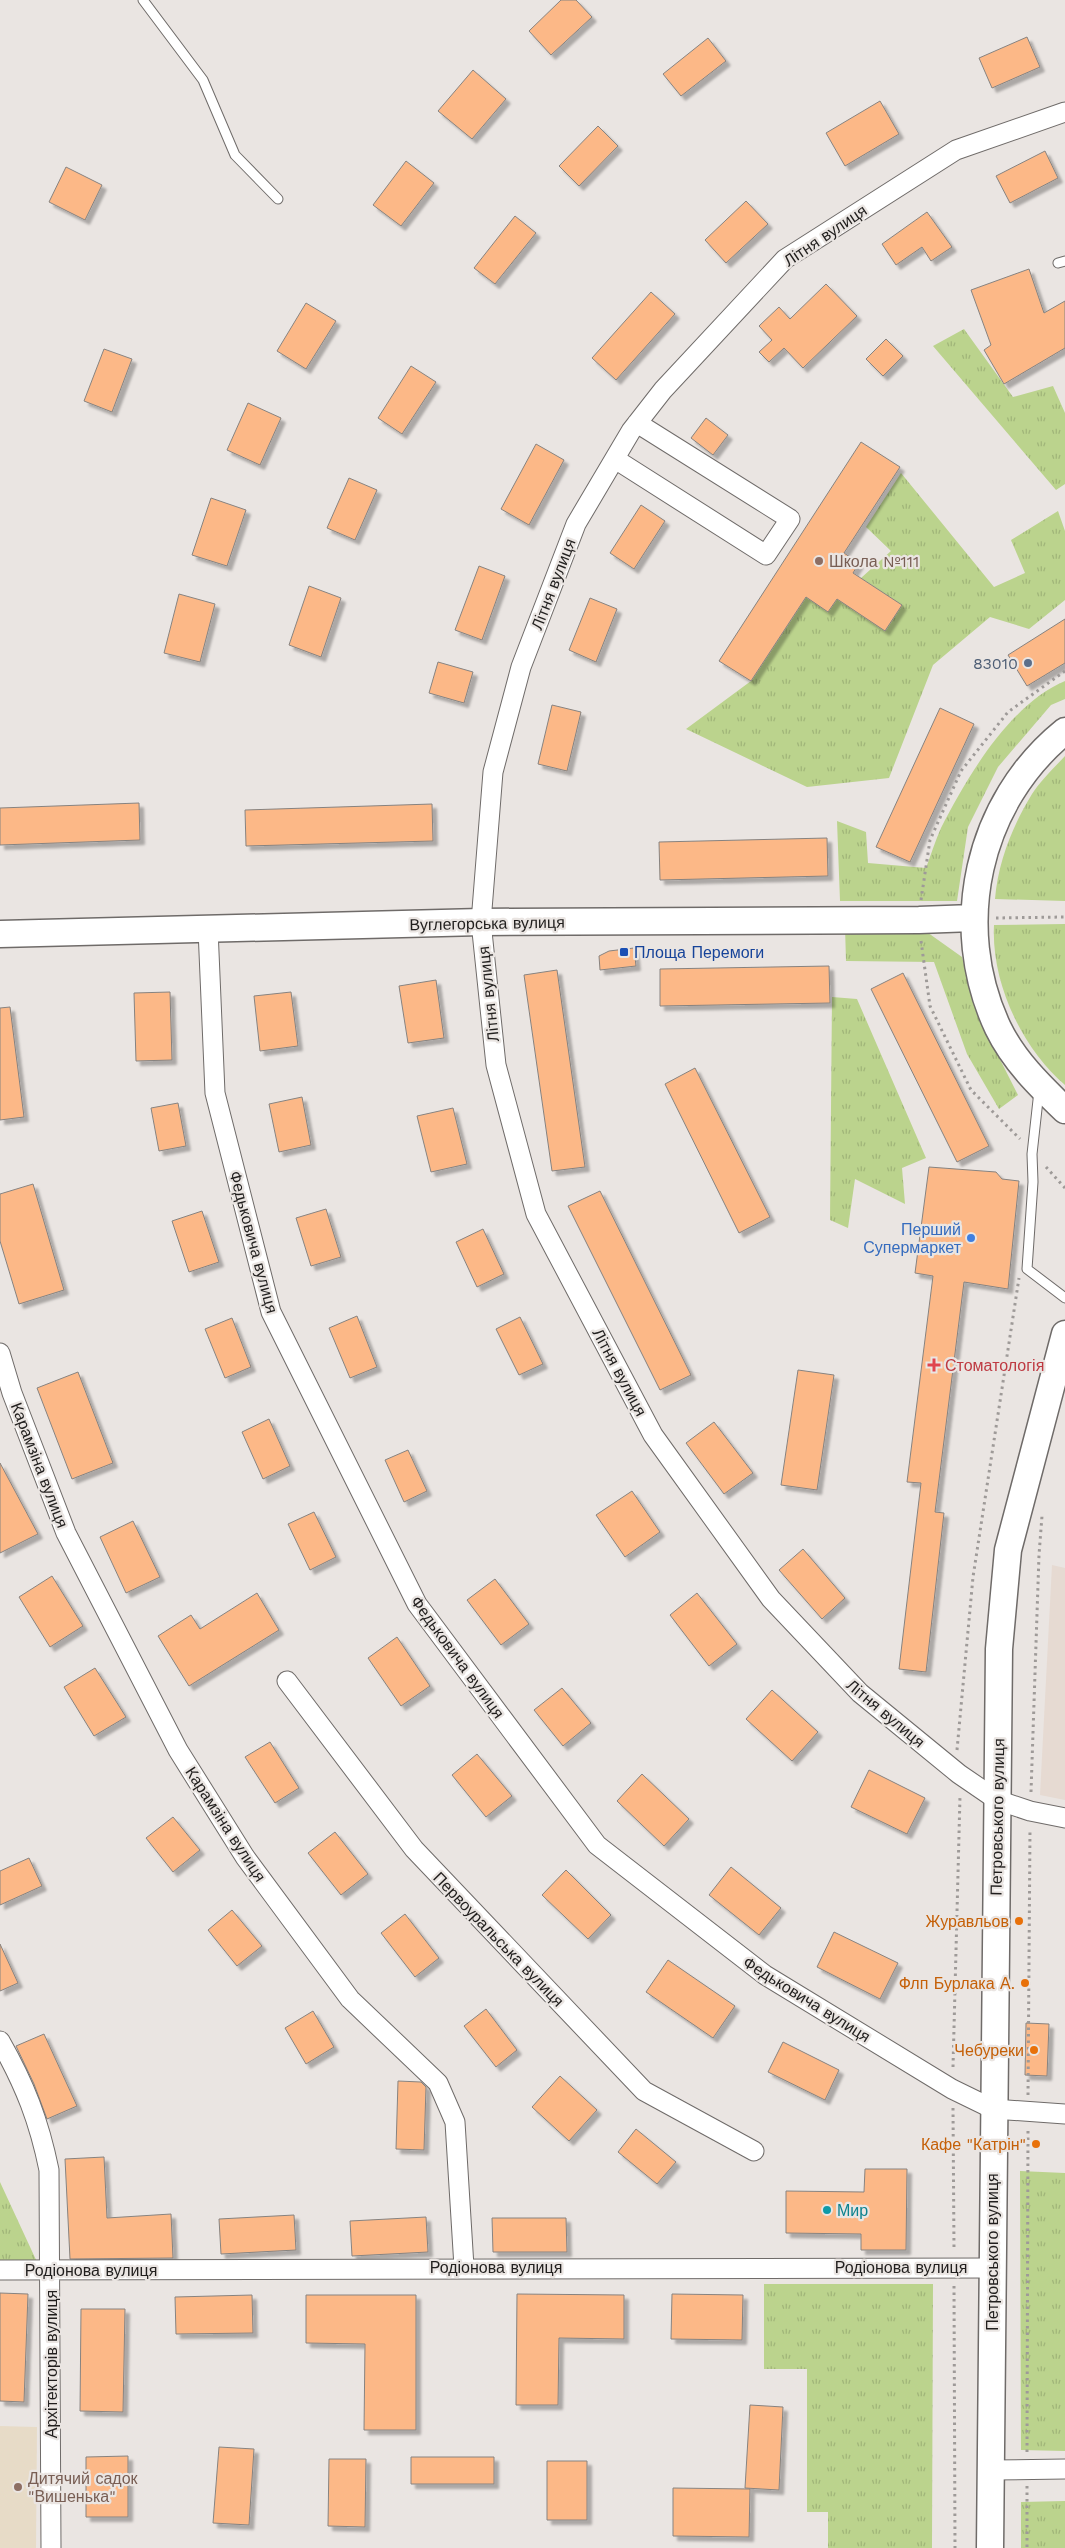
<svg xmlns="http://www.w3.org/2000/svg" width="1065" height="2548" font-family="'Work Sans',sans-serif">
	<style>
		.built { fill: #e6dad2 }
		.education { fill: #e7dbc7 }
		.grass { fill: url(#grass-tufts) }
		.building { fill: #fcb887; stroke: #878380; filter: url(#shadow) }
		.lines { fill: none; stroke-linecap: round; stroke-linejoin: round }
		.lane-casing { stroke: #6f6b69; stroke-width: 11 }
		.street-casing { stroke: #6f6b69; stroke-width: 21 }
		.secondary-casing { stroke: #6f6b69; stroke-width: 29 }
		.path { stroke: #9e9a98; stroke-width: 3; stroke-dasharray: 2.5 4; stroke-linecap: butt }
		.lane { stroke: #fff; stroke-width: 9 }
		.street { stroke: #fff; stroke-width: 19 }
		.secondary { stroke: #fff; stroke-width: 26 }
		.education-dot { fill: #8d6e63; stroke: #eae5e2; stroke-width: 2 }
		.service-dot { fill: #5c6f8a; stroke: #eae5e2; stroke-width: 2 }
		.transit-dot { fill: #1a4fb4; stroke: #eae5e2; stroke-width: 2 }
		.shop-dot { fill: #3f7fe0; stroke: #eae5e2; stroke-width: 2 }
		.health-dot { fill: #e0444e; stroke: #eae5e2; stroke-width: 2 }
		.food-dot { fill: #e8710a; stroke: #eae5e2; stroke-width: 2 }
		.culture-dot { fill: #0f9aa8; stroke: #eae5e2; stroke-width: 2 }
		.labels { text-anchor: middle; stroke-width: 4.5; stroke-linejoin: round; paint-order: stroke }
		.street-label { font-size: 16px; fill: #211f1e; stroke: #eae5e2 }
		.education-label { font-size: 16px; fill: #785e54; stroke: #eae5e2; text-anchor: start }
		.service-label { font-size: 16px; fill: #4e5e75; stroke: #eae5e2; text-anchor: end }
		.transit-label { font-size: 16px; fill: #164399; stroke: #eae5e2; text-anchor: start }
		.shop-label { font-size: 16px; fill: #366cbe; stroke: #eae5e2; text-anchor: end }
		.health-label { font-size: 16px; fill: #be3a42; stroke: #eae5e2; text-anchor: start }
		.food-label { font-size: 16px; fill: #c56008; stroke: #eae5e2; text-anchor: end }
		.culture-label { font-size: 16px; fill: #0d838f; stroke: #eae5e2; text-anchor: start }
	</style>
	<defs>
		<pattern id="grass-tufts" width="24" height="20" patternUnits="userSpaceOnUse" patternTransform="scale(1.25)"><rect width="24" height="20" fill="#bbd38d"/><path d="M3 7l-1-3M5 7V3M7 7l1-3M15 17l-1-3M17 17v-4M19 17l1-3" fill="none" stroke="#a0b579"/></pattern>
		<filter id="shadow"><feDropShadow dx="4.5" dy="4.5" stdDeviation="1" flood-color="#0004"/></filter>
	</defs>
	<rect width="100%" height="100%" fill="#eae5e2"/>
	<path class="built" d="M1052 1565 1065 1568V1800L1040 1795Z"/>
	<path class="education" d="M0 2426 37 2427 36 2548H0Z"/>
	<path class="grass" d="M964 329 1013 397 1053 386 1065 413V484L1056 490 933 346Z
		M901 473 994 587 1025 573 1011 540 1058 511 1065 531V600L1029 629 990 617 933 665 889 778 807 787 686 729 751 681 806 597 901 605 861 578 891 551 866 527Z
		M1065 681V699L1051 705 998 767 968 827 957 901H840L837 821 866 832 868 863 926 868C931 855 935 841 941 828 967 777 1010 704 1065 681Z
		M1065 756V901L995 899C998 862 1013 825 1032 794 1041 780 1054 768 1065 756Z
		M1065 924V1085C1022 1048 991 983 994 925Z
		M845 927 924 930 962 957 977 1014 1018 1095 999 1109 967 1054 934 962 846 961Z
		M832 997 857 999 926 1158 902 1168 905 1204 855 1179 848 1228 830 1220Z
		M1020 2171 1065 2173V2451L1021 2450Z
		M0 2182 37 2262 0 2260Z
		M764 2284H933L932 2548H828V2512H807V2369H764Z
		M1065 2501V2548H1021V2502Z"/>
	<path class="building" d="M561 0H576L592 17 551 55 529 31Z
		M1027 37 1040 67 992 88 979 58Z
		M708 38 726 61 681 96 663 74Z
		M473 70 506 99 472 139 438 111Z
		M880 101 899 134 845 166 826 133Z
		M598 126 618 146 579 186 559 166Z
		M1045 151 1058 178 1010 203 996 176Z
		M406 161 434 183 401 226 373 205Z
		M66 167 102 185 85 220 49 202Z
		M746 201 768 224 726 263 705 240Z
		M927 212 952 247 931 261 922 247 896 265 882 244Z
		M515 216 536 233 495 284 474 268Z
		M1029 269 1044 313 1065 301V348L1004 384 984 350 991 345 971 290Z
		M826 284 857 316 803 368 784 348 769 362 759 352 772 340 759 326 779 307 790 319Z
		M651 292 675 314 616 380 592 358Z
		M306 303 336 321 306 369 277 351Z
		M886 339 903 356 883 376 866 359Z
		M104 349 132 359 112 412 84 401Z
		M411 366 436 382 402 434 378 418Z
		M248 403 281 418 260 465 227 450Z
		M706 418 728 435 713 455 691 438Z
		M861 442 900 467 844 553 859 563 853 573 902 605 885 631 837 599 828 612 806 597 751 681 719 661Z
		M536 444 564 460 529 525 501 509Z
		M349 478 377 490 355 540 327 528Z
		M211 498 246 510 227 566 192 555Z
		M641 505 665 521 634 569 610 553Z
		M479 566 505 576 482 640 455 630Z
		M309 586 341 598 321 657 289 645Z
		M179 594 215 604 200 662 164 653Z
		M590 598 617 609 596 662 569 650Z
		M1065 619V663L1027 686 1008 655Z
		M438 662 473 672 464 703 429 693Z
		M552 705 581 712 567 771 538 764Z
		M940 708 974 724 910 862 876 847Z
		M139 803 140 840 0 845V808Z
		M432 804 433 841 246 846 245 810Z
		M827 838 828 876 660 880 659 842Z
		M634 948 636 966 600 970 599 956 609 951Z
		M829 966 830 1003 660 1006V969Z
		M557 970 585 1167 552 1171 524 975Z
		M903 973 989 1146 957 1162 871 989Z
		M436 980 444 1038 408 1043 399 986Z
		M170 992 172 1060 136 1061 134 993Z
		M291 992 298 1046 260 1051 254 996Z
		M10 1007 24 1117 0 1120V1008Z
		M695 1068 770 1217 739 1233 665 1084Z
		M302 1097 311 1145 279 1152 269 1104Z
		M178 1103 186 1146 159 1151 151 1108Z
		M453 1108 467 1164 431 1172 417 1116Z
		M929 1167 996 1172 1002 1179 1019 1181 1008 1289 964 1282 935 1512 944 1513 926 1672 899 1669 921 1483 907 1482 933 1276 915 1273Z
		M33 1184 64 1290 19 1304 0 1241V1194Z
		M600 1191 691 1375 660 1390 568 1206Z
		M326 1209 341 1257 311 1266 296 1218Z
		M202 1211 219 1262 189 1272 172 1221Z
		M483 1229 504 1274 477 1287 456 1242Z
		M357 1316 377 1367 350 1378 329 1328Z
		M520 1317 543 1364 519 1375 496 1329Z
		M232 1318 251 1367 225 1378 205 1329Z
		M798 1370 834 1375 817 1490 781 1485Z
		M78 1372 113 1463 72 1479 37 1388Z
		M269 1419 290 1466 263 1479 242 1432Z
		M714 1422 753 1473 724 1494 686 1443Z
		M408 1450 427 1491 404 1502 385 1460Z
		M0 1463 38 1534 0 1553Z
		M632 1491 660 1532 625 1557 596 1515Z
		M314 1512 336 1557 310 1570 288 1524Z
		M133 1521 160 1577 126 1593 100 1537Z
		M803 1549 845 1598 822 1619 779 1570Z
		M52 1576 83 1626 50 1647 19 1597Z
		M495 1579 529 1624 501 1645 467 1600Z
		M257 1593 279 1630 189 1686 158 1636 191 1615 200 1629Z
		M697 1593 737 1644 709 1666 670 1615Z
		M397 1637 430 1686 401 1706 368 1658Z
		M95 1668 126 1717 94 1736 64 1687Z
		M562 1688 591 1723 563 1746 534 1710Z
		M772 1690 818 1732 792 1761 746 1719Z
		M270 1742 299 1788 275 1803 245 1757Z
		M477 1754 512 1796 486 1817 452 1775Z
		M869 1770 925 1798 907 1834 851 1807Z
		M642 1774 689 1819 664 1846 617 1801Z
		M173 1817 200 1850 173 1872 146 1838Z
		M335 1832 368 1874 341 1895 308 1853Z
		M29 1858 42 1886 0 1905V1871Z
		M731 1867 781 1908 759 1935 709 1895Z
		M566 1870 611 1915 588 1939 542 1895Z
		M232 1910 262 1946 237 1966 208 1930Z
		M405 1914 439 1958 415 1977 381 1933Z
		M834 1932 898 1963 880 1999 817 1967Z
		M0 1944 18 1983 0 1991Z
		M668 1960 735 2006 713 2038 646 1992Z
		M486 2009 517 2050 496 2067 464 2026Z
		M313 2011 334 2047 306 2064 285 2028Z
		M1026 2023 1049 2024 1047 2076 1025 2075Z
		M44 2034 77 2106 47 2119 34 2084 16 2046Z
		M783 2042 839 2070 825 2100 768 2072Z
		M560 2076 597 2110 569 2141 532 2107Z
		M398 2081 421 2082 426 2087 424 2150 396 2149Z
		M636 2129 676 2162 657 2184 618 2152Z
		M104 2157 107 2218 171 2214 173 2258 70 2259 65 2159Z
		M865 2169H907L906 2250H861V2234L786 2233V2191L864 2192Z
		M294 2215 296 2250 221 2254 219 2219Z
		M426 2217 428 2252 352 2256 350 2221Z
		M492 2218H566L567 2252H493Z
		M0 2293 28 2294 24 2402 0 2401Z
		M517 2294 624 2295V2339L559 2338 558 2405H516Z
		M672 2294 743 2295 742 2340 671 2339Z
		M252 2295 253 2333 176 2334 175 2297Z
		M306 2295H416V2430H364L365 2344 306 2343Z
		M81 2309H125L123 2412 80 2411Z
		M750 2405 783 2407 779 2490 745 2488Z
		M219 2447 254 2449 249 2525 213 2523Z
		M128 2456V2517H86V2457Z
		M411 2457H494V2484H411Z
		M329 2459H366L365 2527 328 2526Z
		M547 2461H587V2520H547Z
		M673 2488 750 2489 749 2537 673 2536Z"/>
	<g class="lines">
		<defs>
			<path id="lane" d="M143 0 203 80 235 155 278 199
				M1058 263 1065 261
				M1039 1091 1032 1154 1033 1182 1027 1269 1065 1298"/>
			<path id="street" d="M1065 112 956 150 785 259 663 390 631 431 576 524 521 667 493 772 481 922 496 1065 536 1214 653 1435 771 1599 860 1693 959 1774 997 1800 1030 1811 1065 1818
				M615 459 766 555 790 519 637 423
				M208 929 215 1093 271 1312 417 1604 597 1845 765 1975 952 2089 993 2109 1065 2114
				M0 1353 12 1393 66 1533 178 1750 245 1857 350 1999 438 2083 455 2122 464 2267
				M287 1681 414 1849 644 2091 754 2151
				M0 2041C25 2085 39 2121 49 2170L51 2548
				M0 2270 992 2268
				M991 2470 1065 2469"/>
			<path id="secondary" d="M1065 731C977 802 950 926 998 1028 1014 1061 1040 1086 1065 1110
				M0 934 481 922 919 920 973 918
				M990 2548 999 1649 1008 1550 1065 1334"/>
		</defs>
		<use href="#lane" class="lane-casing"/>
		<use href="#street" class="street-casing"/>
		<use href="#secondary" class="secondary-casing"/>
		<path class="path" d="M921 900 930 840 961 771 1008 712 1065 671
			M996 918 1065 917
			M921 941 930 1006 971 1090 1020 1139
			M1046 1167 1065 1188
			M957 1750 973 1577 1019 1278
			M1031 1792 1039 1555 1042 1516
			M953 2067 960 1796
			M1028 2095 1030 1829
			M953 2108 954 2250
			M954 2286 955 2548
			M1027 2452 1028 2129
			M1027 2486V2548"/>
		<use href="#lane" class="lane"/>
		<use href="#street" class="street"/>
		<use href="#secondary" class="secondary"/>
	</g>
	<g class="education-dot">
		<circle cx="819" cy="561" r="5"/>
		<circle cx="18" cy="2487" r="5"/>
	</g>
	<circle class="service-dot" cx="1028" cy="663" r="5"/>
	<rect class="transit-dot" x="619" y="947" width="10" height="10" rx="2.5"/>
	<circle class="shop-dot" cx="971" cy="1238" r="5"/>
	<path class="health-dot" d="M931.5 1357.5h5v5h5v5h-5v5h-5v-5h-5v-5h5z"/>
	<g class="food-dot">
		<circle cx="1019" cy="1921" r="5"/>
		<circle cx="1025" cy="1983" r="5"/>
		<circle cx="1034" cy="2050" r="5"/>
		<circle cx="1036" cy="2144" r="5"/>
	</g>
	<circle class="culture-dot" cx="827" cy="2210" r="5"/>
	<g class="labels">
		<g class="street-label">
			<text transform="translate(825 235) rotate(-34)" y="6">Літня вулиця</text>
			<text transform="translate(553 584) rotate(-69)" y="6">Літня вулиця</text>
			<text transform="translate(487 923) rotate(-1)" y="6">Вуглегорська вулиця</text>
			<text transform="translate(488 994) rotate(-96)" y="6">Літня вулиця</text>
			<text transform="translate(254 1242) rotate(75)" y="6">Федьковича вулиця</text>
			<text transform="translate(620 1372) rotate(62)" y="6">Літня вулиця</text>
			<text transform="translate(40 1465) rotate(69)" y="6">Карамзіна вулиця</text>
			<text transform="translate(458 1657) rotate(54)" y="6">Федьковича вулиця</text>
			<text transform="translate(886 1713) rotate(40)" y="6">Літня вулиця</text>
			<text transform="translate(997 1817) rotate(-89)" y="6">Петровського вулиця</text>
			<text transform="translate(226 1824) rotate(57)" y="6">Карамзіна вулиця</text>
			<text transform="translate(499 1939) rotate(46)" y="6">Первоуральська вулиця</text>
			<text transform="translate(807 1999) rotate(32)" y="6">Федьковича вулиця</text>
			<text transform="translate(992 2252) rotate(-90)" y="6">Петровського вулиця</text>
			<text x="496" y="2273">Родіонова вулиця</text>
			<text x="901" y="2273">Родіонова вулиця</text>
			<text x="91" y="2276">Родіонова вулиця</text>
			<text transform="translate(51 2364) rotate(-90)" y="6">Архітекторів вулиця</text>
		</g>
		<g class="education-label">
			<text x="829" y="567">Школа №111</text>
			<text x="28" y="2484">Дитячий садок<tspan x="28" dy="18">"Вишенька"</tspan></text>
		</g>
		<g class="service-label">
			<text x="1018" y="669">83010</text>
		</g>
		<g class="transit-label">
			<text x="634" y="958">Площа Перемоги</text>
		</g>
		<g class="shop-label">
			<text x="961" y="1235">Перший<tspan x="961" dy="18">Супермаркет</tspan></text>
		</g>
		<g class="health-label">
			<text x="945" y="1371">Стоматологія</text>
		</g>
		<g class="food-label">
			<text x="1009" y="1927">Журавльов</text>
			<text x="1015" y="1989">Флп Бурлака А.</text>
			<text x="1024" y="2056">Чебуреки</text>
			<text x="1026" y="2150">Кафе "Катрін"</text>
		</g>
		<g class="culture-label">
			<text x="837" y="2216">Мир</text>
		</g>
	</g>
</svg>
